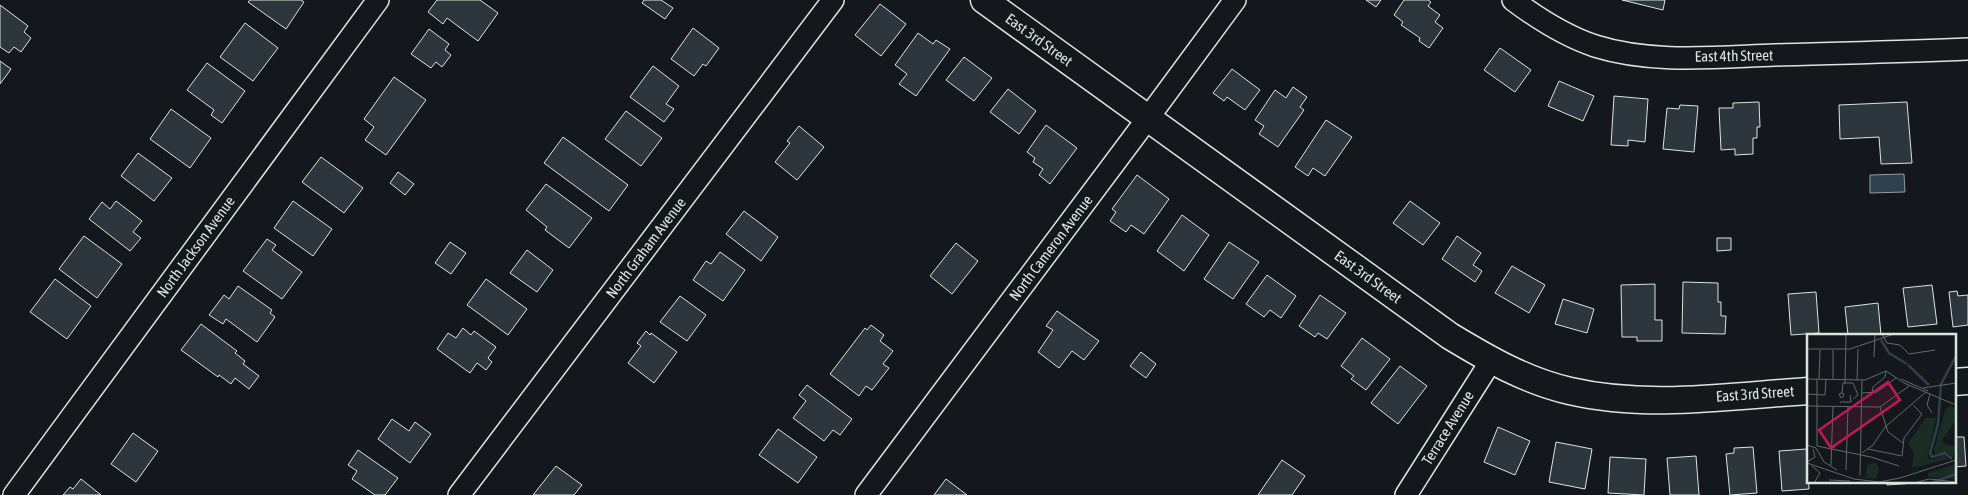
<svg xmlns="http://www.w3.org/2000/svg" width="1968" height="495" font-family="'Asap Condensed',sans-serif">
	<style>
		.water { fill: #2f3f4d; stroke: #939e99 }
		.building { fill: #2c363c; stroke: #d8e6dc }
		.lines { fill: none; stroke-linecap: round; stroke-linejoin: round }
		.minor-casing { stroke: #d8e6dc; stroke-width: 24 }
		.tertiary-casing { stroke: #d8e6dc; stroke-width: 29 }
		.minor { stroke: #14181c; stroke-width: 21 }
		.tertiary { stroke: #14181c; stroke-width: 26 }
		.labels { text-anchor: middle; stroke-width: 4; stroke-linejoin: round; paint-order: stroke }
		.street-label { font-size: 15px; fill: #d8e6dc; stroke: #14181c }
		.inset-river { fill: none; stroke: #2f3f4d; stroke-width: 2.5 }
		.inset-road { fill: none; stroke: #626a69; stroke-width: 1 }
		.view { fill: #c2185b; fill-opacity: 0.15; stroke: #c2185b; stroke-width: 2.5 }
		.inset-edge { fill: none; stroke: #d8e6dc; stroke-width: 2.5 }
	</style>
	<rect width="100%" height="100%" fill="#14181c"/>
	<path class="water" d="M1904 174 1905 192 1870 193V175Z"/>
	<path class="building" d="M250 0H301L304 2 286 29 248 2Z
		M437 0H480L498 13 478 41 447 18 443 24 428 12Z
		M644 0H661L673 8 665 19 642 3Z
		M1366 0H1381L1376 7Z
		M1404 0H1428L1431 2 1428 6 1440 15 1435 22 1443 28 1429 48 1419 41 1420 38 1401 25 1403 22 1394 15Z
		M1622 0H1665L1663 10Z
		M880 4 906 24 881 56 855 35Z
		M0 5 28 26 24 32 31 38 21 52 14 47 9 53 0 47Z
		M245 23 278 48 253 81 220 57Z
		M693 28 719 48 706 66 703 64 694 76 671 59Z
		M429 29 449 44 445 50 451 55 442 67 436 62 431 68 411 54Z
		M918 33 933 44 936 40 950 49 916 96 899 84 907 74 895 65Z
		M1500 48 1531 70 1515 92 1484 70Z
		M964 57 992 78 974 101 946 80Z
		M0 61 11 69 0 84Z
		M207 63 245 91 222 123 211 115 214 110 187 90Z
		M653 66 679 86 666 104 674 109 664 122 630 97Z
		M1232 69 1260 90 1245 110 1227 97 1224 101 1213 93Z
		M394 77 426 100 386 155 365 140 374 127 364 119Z
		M1559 81 1594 96 1583 121 1548 106Z
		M1293 87 1307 97 1300 107 1304 110 1278 147 1259 134 1264 126 1255 120 1275 90 1286 98Z
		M1008 89 1036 111 1019 134 990 112Z
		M1614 96 1648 99 1645 142 1628 140V146L1611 145Z
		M1759 102 1760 127H1757V138H1753V154L1735 155V149L1721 150 1719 108H1733V103Z
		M1907 102 1912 163 1881 164 1879 137 1840 139 1839 105Z
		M1680 105 1698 106 1694 152 1663 149 1667 108 1679 109Z
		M171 109 211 138 190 168 150 139Z
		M626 111 662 138 641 166 605 139Z
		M1326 120 1352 137 1325 176 1313 168 1308 176 1295 167Z
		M1046 125 1077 148 1050 184 1039 175 1043 169 1033 162 1035 158 1027 152Z
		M799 126 824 147 797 180 775 162 790 143 787 141Z
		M563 137 628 185 609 211 544 163Z
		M138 153 172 178 154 201 121 176Z
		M321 157 363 188 344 213 302 182Z
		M398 172 414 184 405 195 390 183Z
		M1137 175 1169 199 1144 234 1131 225 1126 232 1110 221 1116 212 1112 209Z
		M546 184 592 218 569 248 545 230 547 227 526 210Z
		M116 201 142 221 133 232 141 238 130 251 89 219 102 202 110 209Z
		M293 201 332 229 313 256 274 228Z
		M1410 201 1440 223 1423 245 1393 223Z
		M744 211 778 237 761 261 726 234Z
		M1182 215 1209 235 1184 271 1157 251Z
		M84 236 122 264 97 298 59 269Z
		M1457 236 1481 253 1473 265 1482 271 1475 282 1442 259Z
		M1717 238H1731V250L1717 251Z
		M267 239 276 245 272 250 302 272 282 299 243 271Z
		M450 242 466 253 451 274 435 263Z
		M1229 242 1259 262 1233 299 1204 279Z
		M956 243 978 261 952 294 930 276Z
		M527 250 553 270 537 292 510 273Z
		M720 252 745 270 723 301 693 280 706 261 711 264Z
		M1512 266 1545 285 1529 313 1495 293Z
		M1267 275 1296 296 1281 318 1270 310 1264 317 1246 304Z
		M55 279 91 306 67 339 30 312Z
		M486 279 527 309 508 335 467 305Z
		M1683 282 1718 283V302H1721V316H1726L1725 334 1682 333Z
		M1655 284V320H1662V341H1637V337H1622L1621 285Z
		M1932 285 1937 324 1908 327 1903 288Z
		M238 286 272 310 270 313 275 317 257 342 226 319 223 324 209 315 224 295 229 299Z
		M1957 291 1958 296 1968 295V325L1953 327 1949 292Z
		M1816 292 1819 333 1791 335 1788 294Z
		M1320 295 1346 313 1327 339 1318 333 1315 337 1299 326Z
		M680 296 706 315 687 341 660 322Z
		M1563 299 1594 309 1587 333 1555 324Z
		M1878 303 1881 335H1848L1845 307Z
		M1057 311 1099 341 1084 360 1072 351 1059 368 1038 352 1053 330 1046 326Z
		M201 324 237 351 235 353 245 361 243 364 259 376 249 389 235 378 231 384 219 375 218 377 181 350Z
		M871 325 884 335 880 341 893 351 883 364 889 368 872 390 866 386 859 396 830 374 865 328 867 330Z
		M463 328 471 335 474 331 496 347 488 358 492 362 486 370 477 363 470 373 437 349 448 333 456 338Z
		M646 331 650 335 651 333 677 352 654 383 628 363 641 346 637 343Z
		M1362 338 1390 359 1366 390 1351 379 1354 376 1341 366Z
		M1141 352 1156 364 1146 378 1130 366Z
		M1400 366 1427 386 1398 424 1371 403Z
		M807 385 852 419 840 435 833 430 824 441 793 418 806 401 799 395Z
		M392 419 409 431 415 422 431 434 410 463 378 439Z
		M1498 427 1530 441 1515 475 1484 462Z
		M778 429 817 457 798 483 759 455Z
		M133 433 158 451 136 482 111 464Z
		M1954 437H1964L1966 466 1954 467Z
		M1556 442 1592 449 1585 489 1549 482Z
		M1753 447 1757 493 1730 495 1726 454 1734 453V448Z
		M1807 449 1809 489 1782 491 1779 451Z
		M358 450 398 478 385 495H375L352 479 357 471 348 465Z
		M1696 456 1699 495H1670L1667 458Z
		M1610 457 1646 459 1644 495 1608 493Z
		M1282 460 1305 476 1292 495H1258Z
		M556 466 582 485 574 495H533Z
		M81 479 101 495H63L70 487 73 489Z
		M946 479 967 495H934Z
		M1887 481H1915V483L1887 485Z"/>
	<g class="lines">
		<defs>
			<path id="minor" d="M1513 0C1537 18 1565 36 1595 46 1652 64 1716 57 1775 55 1839 53 1904 52 1968 49
				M14 495 378 0
				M459 495 833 0
				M866 495 1148 118 1235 0
				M1406 495 1491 361"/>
			<path id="tertiary" d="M984 0 1450 336C1488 359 1526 381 1570 391 1648 409 1730 396 1808 391
				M1954 382 1968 381"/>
		</defs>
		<use href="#minor" class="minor-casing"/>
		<use href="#tertiary" class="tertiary-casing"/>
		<use href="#minor" class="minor"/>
		<use href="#tertiary" class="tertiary"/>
	</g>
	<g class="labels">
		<g class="street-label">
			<text transform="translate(1039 40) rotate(36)" y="5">East 3rd Street</text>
			<text transform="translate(1734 56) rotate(-1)" y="5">East 4th Street</text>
			<text transform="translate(196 247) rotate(-54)" y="5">North Jackson Avenue</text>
			<text transform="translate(646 248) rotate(-53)" y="5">North Graham Avenue</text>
			<text transform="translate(1051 248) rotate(-53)" y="5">North Cameron Avenue</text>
			<text transform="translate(1368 277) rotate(36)" y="5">East 3rd Street</text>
			<text transform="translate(1755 394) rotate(-4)" y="5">East 3rd Street</text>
			<text transform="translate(1448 428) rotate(-58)" y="5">Terrace Avenue</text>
		</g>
	</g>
	<g transform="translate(1807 334)">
		<rect width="149" height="149" fill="#14181c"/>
		<path d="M143 72 149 74V85L139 101 146 104 137 102 135 106 139 111 149 112 146 123 140 118 128 120 127 116 138 76ZM119 84H129L120 124 125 126 137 121 141 125 105 134 107 120 101 109ZM69 129 72 135 69 145 52 143 48 142 58 143 61 130ZM149 130 148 145 121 143V139Z" fill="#1a2d24"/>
		<path class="inset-river" d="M74 6 82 19 100 30M101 31 122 51M145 125 138 119 125 123 123 119 131 90 134 50 149 22M124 149 149 140"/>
		<path class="inset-road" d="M75 0 80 9 93 11 102 20 128 16M0 15H43L87 0M67 23 68 0M0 45 58 46 79 37 97 49 149 71M10 45V112L64 123 92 132M12 45 13 16M26 45V16M94 45 121 57M50 46 51 15M38 49 39 0M116 54 149 49M35 59 36 49H46L51 61 46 65M36 59 37 62 34 64 32 60ZM55 59 70 58 89 44M65 59 66 53 78 43 79 37M0 60 18 61 19 45M123 60 120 71 125 79M33 68H44L43 61M0 72 73 73 102 52M73 73 81 98 96 109M0 111 9 114 17 128 30 136M61 115 95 122 97 104 115 80 106 71M55 119 66 111 78 93 119 58M0 128 8 123 6 115M0 129 47 145 72 148 93 144 149 126M24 131 26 72M5 132 13 139 7 149M39 136 41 73M53 141 55 46M22 146 43 147M107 149 122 145 149 148"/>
		<path class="view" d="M81 48 93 66 24 114 12 96Z"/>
		<rect width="149" height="149" class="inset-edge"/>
	</g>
</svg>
